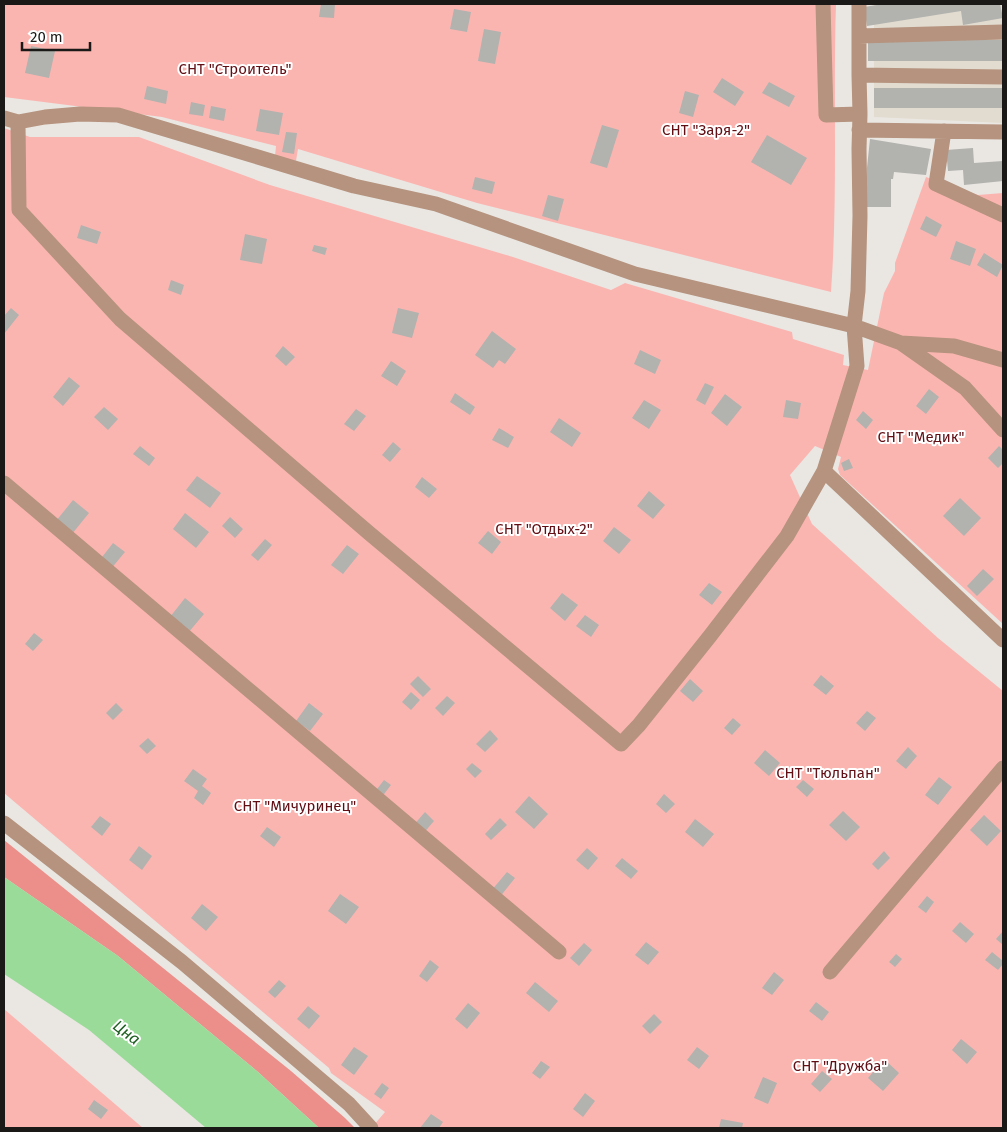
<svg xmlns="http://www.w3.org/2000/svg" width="1007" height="1132" font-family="'Fira Sans',sans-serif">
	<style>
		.built { fill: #e2dcd0 }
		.green { fill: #fbb5b1 }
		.forest { fill: #ec8f8a }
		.water { fill: #9adb99 }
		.building { fill: #b2b2ae }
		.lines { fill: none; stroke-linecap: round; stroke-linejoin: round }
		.minor { stroke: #b5937e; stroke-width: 15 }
		.labels { text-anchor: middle; stroke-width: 4; stroke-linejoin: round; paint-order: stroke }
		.park-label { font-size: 15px; fill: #610e14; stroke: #fff }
		.water-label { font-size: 16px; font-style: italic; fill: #1f5f22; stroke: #fff }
	</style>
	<rect width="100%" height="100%" fill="#eae7e3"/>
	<path class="built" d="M874 4H1003V123L874 117Z"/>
	<path class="green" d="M4 4H836C833 100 838 196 831 292L477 203 298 149 296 161 275 156 276 146 162 117 4 97Z
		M4 128 30 137H139L270 185 513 257 611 290 625 283 792 332 793 339 844 355 843 365 868 370 884 293 895 271V263L926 177 978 195 1003 193V624L840 475 838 469 841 457 815 446 790 475 812 524 938 638 1003 691V1128H376L373 1126 385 1112 331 1073 329 1068 4 793Z
		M4 1009 143 1128H4Z"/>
	<path class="forest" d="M4 840 291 1071 345 1118 355 1128H319L258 1072 118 956 4 877Z"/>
	<path class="water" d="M4 877 118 956 258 1072 319 1128H206L89 1030 4 974Z"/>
	<path class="building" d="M321 4H335L334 18 319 17Z
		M883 4H1000L1003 18 963 25 961 11 867 26 864 7Z
		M454 9 471 12 467 32 450 29Z
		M484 29 501 32 495 64 478 61Z
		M868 40H1003V61H868Z
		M31 46 55 51 49 78 25 73Z
		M722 78 744 92 735 106 713 92Z
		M769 82 795 96 789 107 762 93Z
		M147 86 168 91 166 104 144 99Z
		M874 88H1003V108H874Z
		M685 91 699 95 693 117 679 113Z
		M191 102 205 105 203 116 189 114Z
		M211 106 226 109 224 121 209 118Z
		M260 109 283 113 279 135 256 131Z
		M602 125 619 130 607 168 590 163Z
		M286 132 297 133 294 154 282 152Z
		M767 135 807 158 791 185 751 162Z
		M870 139 931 149 926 175 894 172 893 179H891V207H866V177Z
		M973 148 974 163 1003 161V181L964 185 963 170 948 171 946 150Z
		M475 177 495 182 492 194 472 189Z
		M548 195 564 199 558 221 542 216Z
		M926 216 942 225 936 237 920 229Z
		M81 225 101 232 97 244 77 238Z
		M245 234 267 239 262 264 240 260Z
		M956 241 976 249 970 266 950 259Z
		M314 245 327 248 325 255 312 251Z
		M984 253 1003 265 997 277 977 265Z
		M171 280 184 285 181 295 168 290Z
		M11 308 19 315 4 334V316Z
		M398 308 419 313 412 338 392 333Z
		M492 331 516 349 505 364 499 360 493 368 475 355Z
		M283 346 295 357 286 366 275 356Z
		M640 350 661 360 655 374 634 364Z
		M391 361 406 371 397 386 381 376Z
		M69 377 80 386 63 406 53 397Z
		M705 383 714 387 705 405 696 400Z
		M929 389 939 397 926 414 916 406Z
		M455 393 475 407 470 415 450 402Z
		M725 394 742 407 727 426 711 413Z
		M644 400 661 410 649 429 632 418Z
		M786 400 801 403 798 419 783 417Z
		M104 407 118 419 108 430 94 417Z
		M356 409 366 416 354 431 344 424Z
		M863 411 873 420 866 429 856 420Z
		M559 418 581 433 572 447 550 432Z
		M499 428 514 437 508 448 492 440Z
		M393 442 401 449 390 462 382 455Z
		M140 446 155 458 149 466 133 454Z
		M999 446 1003 450V463L998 468 988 458Z
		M849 459 853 468 844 471 841 463Z
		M197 476 221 493 210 508 186 490Z
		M422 477 437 489 429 498 415 487Z
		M649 491 665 505 653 519 637 506Z
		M960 498 981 518 964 536 943 516Z
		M73 500 89 513 72 534 56 521Z
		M185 513 209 532 196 548 173 529Z
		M230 517 243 529 235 538 222 526Z
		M614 527 631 540 619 554 603 541Z
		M488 531 501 542 492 554 478 543Z
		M265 539 272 545 258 561 251 555Z
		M113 543 125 552 110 570 99 561Z
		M347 545 359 554 343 574 331 565Z
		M983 569 994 579 977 596 967 586Z
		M709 583 722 592 712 605 699 595Z
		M562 593 578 605 565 621 550 608Z
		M185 598 204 614 188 633 170 617Z
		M585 615 599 625 591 637 576 626Z
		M34 633 43 640 33 651 25 644Z
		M821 675 834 686 826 695 813 685Z
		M418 676 431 689 423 697 410 684Z
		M690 679 703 691 693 702 680 691Z
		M411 692 420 700 411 710 402 702Z
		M447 696 455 703 443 716 435 708Z
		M116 703 123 710 113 720 106 713Z
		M309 703 323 714 310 731 296 721Z
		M867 711 876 718 865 731 856 723Z
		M733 718 741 725 732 735 724 728Z
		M490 730 498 739 485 752 476 744Z
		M148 738 156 746 147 754 139 746Z
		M908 747 917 756 906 769 896 761Z
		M765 750 780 763 769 776 754 763Z
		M472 763 482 771 475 778 466 769Z
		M193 769 207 779 202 786 211 793 203 805 194 798 198 791 184 781Z
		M939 777 952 787 938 805 925 795Z
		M384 780 391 785 381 798 374 793Z
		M803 780 814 789 807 797 796 787Z
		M664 794 675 804 666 813 656 804Z
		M529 796 548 814 534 829 515 812Z
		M843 811 860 827 846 841 829 825Z
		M425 812 434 821 422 835 412 827Z
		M984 815 1001 831 987 846 970 830Z
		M100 816 111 824 102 836 91 827Z
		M500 818 507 825 491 840 485 834Z
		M695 819 714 834 703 847 685 832Z
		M267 827 281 837 274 847 260 836Z
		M139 846 152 856 142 870 129 860Z
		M587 848 598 858 588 870 576 860Z
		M884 851 890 858 878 870 872 864Z
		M622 858 638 871 631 879 615 866Z
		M507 872 515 878 499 898 491 891Z
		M340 894 359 907 346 924 328 911Z
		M927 896 934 902 926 913 918 907Z
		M202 904 218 917 206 931 191 918Z
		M960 922 974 934 966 943 952 931Z
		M1003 931V945L996 939Z
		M646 942 659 952 648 965 635 955Z
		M584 943 592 950 579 966 570 958Z
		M992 952 1003 961V964L998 970 985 960Z
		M896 954 902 959 895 967 889 962Z
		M430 960 439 967 427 982 419 976Z
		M774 972 784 980 772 995 762 988Z
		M279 980 286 986 275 998 268 992Z
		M535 982 558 1001 549 1012 526 993Z
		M816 1002 829 1012 822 1021 809 1011Z
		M468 1003 480 1013 467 1029 455 1019Z
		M308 1006 320 1016 309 1029 297 1019Z
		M654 1014 662 1022 650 1034 642 1026Z
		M961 1039 977 1052 967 1064 952 1050Z
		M354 1047 368 1056 354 1075 341 1065Z
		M697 1047 709 1056 699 1069 687 1060Z
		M884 1059 899 1073 883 1091 868 1078Z
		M541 1061 550 1067 540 1079 532 1073Z
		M822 1071 832 1079 820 1092 811 1084Z
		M763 1077 777 1083 768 1104 754 1098Z
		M382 1083 389 1088 381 1099 374 1094Z
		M585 1093 595 1101 583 1117 573 1109Z
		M94 1100 108 1110 101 1119 88 1109Z
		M431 1114 443 1122 439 1128H420Z
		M721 1119 743 1123 742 1128H719Z"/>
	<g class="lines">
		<path class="minor" d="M859 4V75
			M859 36 1003 32
			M860 114 859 75 1003 77
			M4 118 18 122 45 117 80 114 118 115 354 186 436 204 635 274 854 326 901 343 965 388 1003 430
			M18 122 19 210 120 319 369 533 621 744 639 725 710 636 787 536 824 471 857 366 854 326 858 291 860 216 859 149 860 114 826 115 823 4
			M859 130 1003 132
			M944 131 936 184 1003 215
			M901 343 954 346 1003 360
			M824 471 1003 640
			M4 483 559 952
			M4 823 182 962 349 1104 371 1128
			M830 972 1003 768"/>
	</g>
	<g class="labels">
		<g class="park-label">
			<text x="235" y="74">СНТ "Строитель"</text>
			<text x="706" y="135">СНТ "Заря-2"</text>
			<text x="921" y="442">СНТ "Медик"</text>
			<text x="544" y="534">СНТ "Отдых-2"</text>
			<text x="828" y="778">СНТ "Тюльпан"</text>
			<text x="295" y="811">СНТ "Мичуринец"</text>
			<text x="840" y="1071">СНТ "Дружба"</text>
		</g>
		<g class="water-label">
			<text transform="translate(127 1032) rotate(37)" y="6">Цна</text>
		</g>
	</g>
	<rect width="1007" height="1132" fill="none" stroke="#1a1917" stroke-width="10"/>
	<path d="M22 42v8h68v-8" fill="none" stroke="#1a1917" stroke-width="2.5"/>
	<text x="30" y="42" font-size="15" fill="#1a1917" stroke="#ffffff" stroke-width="4" paint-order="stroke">20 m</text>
</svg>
